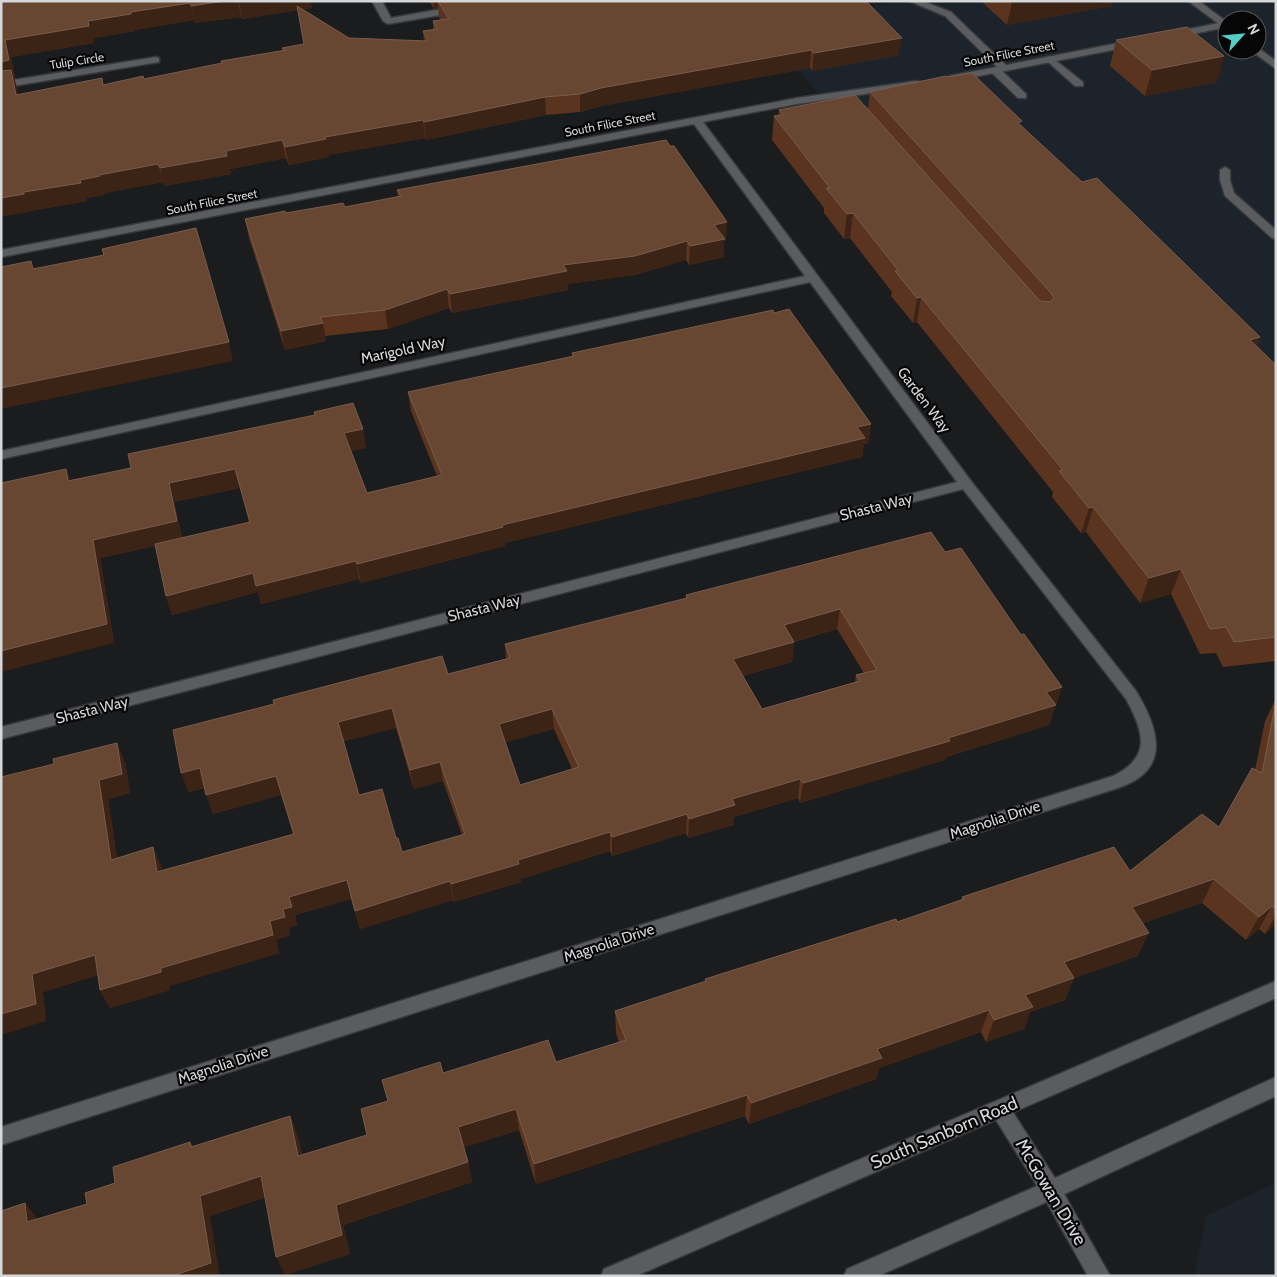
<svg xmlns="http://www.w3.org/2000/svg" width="1277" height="1277" font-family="Cabin,sans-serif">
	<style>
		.built { fill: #1d232a; fill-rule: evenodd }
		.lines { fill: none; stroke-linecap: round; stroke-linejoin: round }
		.service-casing { stroke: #37383a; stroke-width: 3 }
		.minor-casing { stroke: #37383a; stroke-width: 3 }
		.secondary-casing { stroke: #37383a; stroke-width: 3 }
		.service { fill: #5a5c5f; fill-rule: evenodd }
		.minor { fill: #5a5c5f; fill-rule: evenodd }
		.secondary { fill: #5a5c5f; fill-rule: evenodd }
		.wall { fill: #5a341e; fill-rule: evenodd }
		.shaded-wall { fill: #3b2316 }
		.building { fill: #674632; stroke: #795c4c; fill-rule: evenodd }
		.labels { text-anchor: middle; stroke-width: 4.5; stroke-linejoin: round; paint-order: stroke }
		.far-street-label { font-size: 12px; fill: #d5d7d8; stroke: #060607 }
		.street-label { font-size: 15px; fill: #d5d7d8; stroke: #060607 }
		.near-street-label { font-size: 18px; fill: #d5d7d8; stroke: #060607 }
	</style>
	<rect width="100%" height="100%" fill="#1a1c1e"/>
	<path class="built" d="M901 1H1276V604L760 28ZM1227 20H1257V50H1227Z
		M1276 1182V1276H1194L1206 1216Z"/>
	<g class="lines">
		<defs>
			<path id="service" d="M1050 56 1083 82V86H1075L1047 61V57Z
				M995 67 999 68 1026 94V98H1018L991 72 990 70Z
				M1225 167 1230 170V180L1234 193 1276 230V239L1272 238 1225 196 1220 180V170Z"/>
			<path id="minor" d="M372 1H382L391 18 458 6 463 9 458 12 388 24 383 21Z
				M909 1H923L951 12 1006 65 1134 40 1139 43 1134 46 953 81 949 80V76L997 67 945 16Z
				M1224 22 1227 23V27L1174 38 1169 35 1174 32Z
				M156 57 159 58V62L1 88V82Z
				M916 81 920 82V86L797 104 703 122 971 481 1136 691C1159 729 1172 770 1118 788L1 1145V1127L1113 776C1152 757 1144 732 1126 699L963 489 1 739V727L957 482 810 282 1 459V451L805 276 694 124 1 257V250L797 98Z
				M1000 1100 1007 1103 1058 1183 1110 1276H1088L1044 1197 993 1115 990 1109 993 1103Z"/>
			<path id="secondary" d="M1188 1H1199L1227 22V30Z
				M1257 47 1276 61V69L1253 52 1251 50H1257Z
				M1276 981V998L636 1276H601L604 1269Z
				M1276 1077V1096L1058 1197 878 1276H844L847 1269 1044 1183Z"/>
		</defs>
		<use href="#service" class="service-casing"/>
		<use href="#minor" class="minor-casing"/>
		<use href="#secondary" class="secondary-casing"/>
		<use href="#service" class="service"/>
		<use href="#minor" class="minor"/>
		<use href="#secondary" class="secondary"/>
	</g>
	<path class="wall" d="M1 1H310L312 8 303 9 349 38 424 41 423 31 433 30V21L440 20 439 17 438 8 434 9 429 1H866L899 55 812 71 810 68 601 106 580 112 546 115 426 140 425 138 328 155 329 157 289 165 286 158 230 169 231 174 164 186 163 182 105 193V195L86 198 87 201 30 211V212ZM298 10 304 44 282 48 283 51 144 79 103 85 18 94 14 78H15L11 57 94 43 93 38 135 31V30L194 20 195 23 241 17 242 19Z
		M982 1H1112L1111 6 1007 25 982 2Z
		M1116 40 1217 82 1145 96 1110 66Z
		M947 77 1021 125 1082 182 1260 337 1257 346 1276 365V661L1223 667 1216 653 1200 654 1171 594 1140 603 1086 532 1081 533 1052 497 1053 492 917 322 913 323 891 296 892 292 850 238 844 239 824 213V208L772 140 774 116 778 115 779 110 868 109 870 92Z
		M397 190 726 241H724V257L689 265 686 260 635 275 567 284 568 290 452 313 449 308 388 329 325 336 326 341 285 350 249 238 245 219 286 213 345 207 398 197Z
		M774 313 871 424 868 443 864 444 862 457 505 543V546L361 583 359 579 261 604 258 592 172 615 166 596 155 546 100 558 114 643 66 469 70 480 363 429 366 448 351 451 367 493 437 476 411 411 408 392 572 357V353ZM240 488 249 522 182 538 174 502Z
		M945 552 1021 635 1062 687 1049 725 946 757 945 760 800 803 798 798 734 817V825L688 838 686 833 612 856 610 851 521 879V882L454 902 453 900 360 929 351 899 295 915 297 925 289 928 290 935 276 940 279 953 169 986 170 990 110 1008 100 990 98 975 43 992 46 1021 1 777 125 762 130 793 108 799 117 858 153 847 161 866 162 870 293 834 281 795 213 814 205 788 188 792 448 674 506 659 505 644 686 599V595ZM837 629 864 673 856 675 855 682 762 709 743 676 792 662 794 642ZM396 728 414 789 443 781 462 835 402 852 396 838 359 795 343 741ZM554 729 572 769 520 785 505 742Z
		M1276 698V924L1265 934 1259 929 1246 940 1202 903 1143 923 1138 956 1074 978 1065 1000 1030 1012 1024 1029 986 1042 981 1032 879 1068 876 1079 749 1124 745 1116 536 1184 519 1130 464 1147 468 1162 472 1182 343 1225 350 1254 285 1275 265 1197 210 1216 1 1276 25 1203 37 1219 87 1204 115 1183 190 1142 193 1147 290 1116 298 1137 302 1155 367 1135 388 1101 443 1073 556 1062 619 1042 616 1033 615 1011 705 981V979L897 922 961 900 962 897 1130 871 1219 827 1255 770 1265 721Z"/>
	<path class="shaded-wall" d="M225 1H238L241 17 195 23 191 6Z
		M244 1H310L312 8 242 19 239 2Z
		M433 1H437L438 8 434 9Z
		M1017 1H1112L1111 6 1007 25 1012 2Z
		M190 3 194 20 135 30V31L93 38 94 43 11 57 15 78H14L17 87 22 112 1 80V62L5 40 88 21 131 12Z
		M902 38 899 55 812 71 814 53Z
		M811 50 810 68 601 106 580 112V94L601 88Z
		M1224 56 1217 82 1145 96 1152 70Z
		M545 97 546 115 426 140 424 122Z
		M423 120 425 138 328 155 329 157 289 165 285 147 325 137Z
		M282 140 286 158 230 169 231 174 164 186 160 168 226 151Z
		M158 164 163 182 105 193V195L86 198 87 201 30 211V212L1 217V198L99 175Z
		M853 213 850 238 844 239 847 214Z
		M727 222 726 241H724V257L689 265 690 246 714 225Z
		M687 241 686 260 635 275 567 284 568 290 452 313 450 294 563 265Z
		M447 289 449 308 388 329 385 310Z
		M921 297 917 322 913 323 917 298Z
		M323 323 326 341 285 350 281 331Z
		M1260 337 1251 362 1250 340Z
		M229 342 233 361 1 409V388Z
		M871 424 868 443 864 444 862 457 505 543V546L361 583 357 564Z
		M363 429 366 448 348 452 344 433Z
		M66 469 73 488 68 481Z
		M235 469 240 488 174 502 182 540 100 558 114 643 1 672V651L93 540 169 483Z
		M1093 507 1086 532 1081 533 1089 508Z
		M356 561 359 579 261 604 258 592 172 615 166 596 253 573Z
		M1181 569 1171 594 1140 603 1149 578Z
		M840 609 837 629 782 645 784 625Z
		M794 642 792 662 732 679 733 659Z
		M1062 687 1049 725 946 757 945 760 800 803 803 783 948 738 1046 692Z
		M392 708 396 728 342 742 338 722Z
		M552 709 554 729 501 744 499 724Z
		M117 743 125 762 130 793 108 799 120 878 111 860 99 780Z
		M440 762 443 781 414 789 410 770Z
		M200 768 207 787 188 792 181 773Z
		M276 776 281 795 213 814 206 795Z
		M800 779 798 798 734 817V825L688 838 689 819 732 799Z
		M687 814 686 833 612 856V837Z
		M610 832V851L521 879V882L454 902 451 884 518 860Z
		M153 847 161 866 165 890 157 872Z
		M1214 879 1202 903 1122 930 1132 907Z
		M347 880 351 899 295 915 297 925 289 928 290 935 276 940 279 953 169 986 170 990 110 1008 100 990 161 968 270 921 283 909 289 897Z
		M450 881 453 900 360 929 355 911Z
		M1272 906 1259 929 1246 940 1259 917Z
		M1276 915V924L1265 934Z
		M1149 933 1138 956 1074 978 1065 1000 1030 1012 1024 1029 986 1042 994 1020 1025 995 1064 962Z
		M95 955 104 973 43 992 46 1021 1 1035V1014L32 974Z
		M989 1010 981 1032 879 1068 876 1079 749 1124 751 1103 877 1049Z
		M747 1095 745 1116 536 1184 534 1164Z
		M516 1109 519 1130 463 1148 458 1127Z
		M290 1116 298 1137 306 1176 298 1156Z
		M468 1162 472 1182 343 1225 350 1254 285 1275 276 1257 336 1205Z
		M261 1176 270 1196 210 1216 220 1276H172L200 1196Z
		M25 1203 40 1223 27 1222Z"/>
	<path class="building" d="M1 1H225L191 6 190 3 131 12V14L88 21 89 26 5 40 9 60 1 62Z
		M438 1H866L902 38 814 53 811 50 601 88 580 94 545 97 424 122 423 120 325 137 326 139 285 147 282 140 226 151 227 156 160 168 158 164 99 175 100 176 80 180 81 183 24 192V194L1 198V71L11 70 16 95 102 78 103 85 143 76 144 79 222 63 221 61 286 50 282 48 304 44 297 6 349 38 428 41 423 31 437 29 433 21 449 19Z
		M1187 27 1224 56 1152 70 1116 40Z
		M972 73 1022 121 1018 123 1082 182 1097 178 1260 337 1250 340 1276 365V637L1234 642 1226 627 1210 629 1181 569 1149 578 1093 507 1089 508 1059 471 1063 470 921 297 917 298 895 271 898 270 853 213 847 214 826 188H830L774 116 783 115 779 110 855 95 1040 301 1050 302 1054 298 1051 293 870 92 946 76 947 77Z
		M666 140 670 146H674L727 222 714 225 725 239 690 246 687 241 635 256 563 265 567 271 450 294 447 289 385 310 320 317 323 323 281 331 245 219 285 211 286 213 343 203 345 207 401 196 397 190Z
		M196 228 229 342 1 388V267L31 261 33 269 104 255 102 249Z
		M789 309 871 424 857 427 865 438 502 525 503 527 357 564 356 561 256 586 253 573 166 596 155 544 250 522 235 469 169 483 177 521 93 540 107 624 1 651V483L66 469 68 481 131 468 128 454 315 415 314 412 353 403 363 429 344 433 367 493 442 475 408 392 574 356 572 353 773 310 774 313Z
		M931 532 945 552 961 548 1021 635 1024 634 1062 687 1046 692 1056 705 948 738 950 741 803 783 800 779 732 799 735 805 689 819 687 814 612 837 610 832 518 860 519 864 451 884 450 881 355 911 347 880 289 897 292 907 283 909 285 917 270 921 273 935 161 968V972L100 990 95 955 32 974 36 1004 1 1014V777L54 764 53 759 117 743 122 774 99 780 111 860 153 847 157 872 294 834 276 776 206 795 200 768 181 773 173 730 274 704 273 700 442 656 448 674 510 658 505 644 687 598 686 595ZM840 609 877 670 856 675 860 681 762 709 733 659 794 642 784 625ZM392 708 410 770 440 762 465 834 402 852 398 838H396L382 789 359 795 338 722ZM552 709 579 767 520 785 499 724Z
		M1276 701V909L1272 906 1259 917 1214 879 1132 907 1149 933 1064 962 1074 978 1025 995 1033 1007 994 1020 989 1010 877 1049 882 1058 751 1103 747 1095 534 1164 516 1109 458 1127 468 1162 336 1205 342 1235 276 1257 261 1176 200 1196 211 1263 172 1276H1V1211L25 1203 27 1222 87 1204 85 1193 115 1183 113 1167 190 1142 191 1147 290 1116 298 1156 367 1135 361 1109 388 1101 382 1080 440 1062 443 1073 548 1040 556 1062 626 1040 615 1011 706 981 705 979 896 919 897 922 964 899 962 897 1114 847 1130 871 1202 814 1219 827 1252 768 1262 773Z"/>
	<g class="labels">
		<g class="far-street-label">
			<text transform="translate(1009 54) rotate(-11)" y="4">South Filice Street</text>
			<text transform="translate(77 61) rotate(-9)" y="4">Tulip Circle</text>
			<text transform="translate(610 124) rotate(-11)" y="4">South Filice Street</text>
			<text transform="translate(212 202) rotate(-11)" y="4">South Filice Street</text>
		</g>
		<g class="street-label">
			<text transform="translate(403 350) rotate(-12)" y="5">Marigold Way</text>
			<text transform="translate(924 400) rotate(53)" y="5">Garden Way</text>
			<text transform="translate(876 507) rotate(-14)" y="5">Shasta Way</text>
			<text transform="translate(484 608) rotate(-14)" y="5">Shasta Way</text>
			<text transform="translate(92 710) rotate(-14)" y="5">Shasta Way</text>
			<text transform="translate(995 820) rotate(-18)" y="5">Magnolia Drive</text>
			<text transform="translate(609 943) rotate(-18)" y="5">Magnolia Drive</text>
			<text transform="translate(223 1065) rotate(-18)" y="5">Magnolia Drive</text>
		</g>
		<g class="near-street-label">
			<text transform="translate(944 1133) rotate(-23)" y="6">South Sanborn Road</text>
			<text transform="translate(1051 1192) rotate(59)" y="6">McGowan Drive</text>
		</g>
	</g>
	<rect width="1277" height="1277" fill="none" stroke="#d5d7d8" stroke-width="5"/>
	<g transform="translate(1242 35) rotate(63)"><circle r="24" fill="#060607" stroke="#595a5b"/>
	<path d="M0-4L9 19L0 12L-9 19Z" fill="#55cec5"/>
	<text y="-8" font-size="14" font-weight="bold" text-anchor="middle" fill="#d5d7d8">N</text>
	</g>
</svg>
